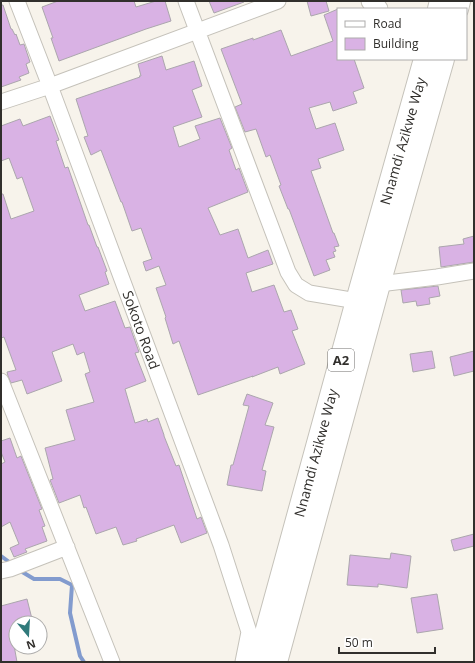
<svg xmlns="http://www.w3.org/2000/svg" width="475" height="663" font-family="'Open Sans',sans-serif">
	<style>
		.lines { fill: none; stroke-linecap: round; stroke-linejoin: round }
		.stream { stroke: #829bce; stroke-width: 4 }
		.building { fill: #d9b2e4; stroke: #aba6ad }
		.minor-casing { stroke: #c5c2ba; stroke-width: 17 }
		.tertiary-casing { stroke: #c5c2ba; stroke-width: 21 }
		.trunk-casing { stroke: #c5c2ba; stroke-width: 24 }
		.minor { stroke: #fff; stroke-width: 15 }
		.tertiary { stroke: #fff; stroke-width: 19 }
		.trunk { stroke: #fff; stroke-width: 22 }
		.labels { text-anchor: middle; stroke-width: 3; stroke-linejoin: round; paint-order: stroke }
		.shield { fill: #fff; stroke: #6f6d6b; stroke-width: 1 }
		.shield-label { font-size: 13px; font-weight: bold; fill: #312f2c }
		.street-label { font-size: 14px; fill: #312f2c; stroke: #fff }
	</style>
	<rect width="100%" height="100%" fill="#f7f3eb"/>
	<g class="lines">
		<path class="stream" d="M1 556 12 564
			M19 570 34 579H60L72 585 70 613 80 656 84 662"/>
	</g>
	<path class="building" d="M58 1H134L136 7 156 1H165L171 21 146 29 59 61 51 38H53L42 7Z
		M209 1H244V2L214 13Z
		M307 1H326L329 11 311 16Z
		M1 5H3L11 29H12L15 35 16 34 20 45 24 44 30 62 26 64 29 73 19 77 21 80 1 87Z
		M338 9V59H354L364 88 353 92 357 103 333 111 330 102 309 108 316 129 335 123 344 150 318 159 321 168 311 171 333 233H334L339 246 334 247 336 251 333 252 335 257 326 260 330 270 314 276 289 209H288L279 186 281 185 270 155 266 157 256 129 245 132 235 107 242 104 221 49 253 38V40L281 30 291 56 333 41 324 15Z
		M162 56 166 70 194 61 202 86 192 90 202 117 173 127 179 147 200 139 195 126 220 118 232 148 229 150 236 170 239 168 248 192 208 208 220 235 238 229 248 258 268 250 273 264 246 273 252 292 274 285 284 312 291 310 298 329 292 331 305 364 280 374 278 367 252 377 253 376 198 395 179 341 173 344 165 318 166 317 156 288 166 285 159 266 146 271 143 262 152 259 141 228 132 231 122 202H121L101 150 91 155 84 137 88 136 76 99 140 77 139 76H141L138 64Z
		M50 116 59 140 56 141 65 168 68 167 88 225H89L97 247H98L107 271 105 272 109 284 79 295 85 311 115 301 125 328 130 327 139 352 135 353 146 381 125 389 135 423 147 419 148 422 158 418 164 435V436L176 466 179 465 197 519 201 517 207 533 181 543 174 525 136 539 137 541 123 545 116 527 96 534 86 507 84 508 80 495 59 503 50 480 53 479 45 448 75 440 66 410 94 402 85 374 90 372 84 352 77 355 73 344 52 352 62 381 27 394 22 380 11 383 8 376 7 372 16 370 4 337 1 338V194H3L11 219 34 211 22 177 17 179 9 158 1 161V126L20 119 23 126Z
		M474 236V262L441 267 439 247 464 244 463 239Z
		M438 286 440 296 429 298 430 304 417 306 416 301 403 303 401 290Z
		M432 351 435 368 413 372 410 354Z
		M474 351V371L454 376 450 357Z
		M247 394 273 403 265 425 274 427 262 470 266 471 262 491 227 485 231 465H233L249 406 243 405Z
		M10 438 17 458 21 456 42 509 39 510 45 526 42 527 47 541 25 549 27 552 14 557 10 548 19 544 10 522 1 527V464L5 462 1 452V441Z
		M474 534V546L454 551 451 540Z
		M391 553 411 556 407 588 378 584V587L347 585 350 555 390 559Z
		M437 594 443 629 417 633 411 598Z
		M27 599 33 623H16V633L12 634 17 662H1V606Z"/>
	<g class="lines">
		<defs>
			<path id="minor" d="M17 1 50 86 221 545 249 632 243 662
				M186 1 288 272 296 285 309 293 357 301
				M1 102 50 86 278 1
				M379 284 437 277 474 271
				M1 381 112 662
				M1 571 10 569 67 547"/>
			<path id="tertiary" d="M371 1 378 9"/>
			<path id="trunk" d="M439 9 441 1
				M457 9 459 1
				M258 662 357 301 425 59
				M276 662 379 284 443 59"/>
		</defs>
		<use href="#minor" class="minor-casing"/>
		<use href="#tertiary" class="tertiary-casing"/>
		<use href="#trunk" class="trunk-casing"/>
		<use href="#minor" class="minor"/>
		<use href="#tertiary" class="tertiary"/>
		<use href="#trunk" class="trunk"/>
	</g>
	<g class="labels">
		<rect class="shield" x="328" y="349" width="26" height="22" rx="3"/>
		<g class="shield-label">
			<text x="341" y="365">A2</text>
		</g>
		<g class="street-label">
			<text transform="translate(403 141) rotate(-74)" y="5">Nnamdi Azikwe Way</text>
			<text transform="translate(141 330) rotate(70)" y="5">Sokoto Road</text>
			<text transform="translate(316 453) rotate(-75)" y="5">Nnamdi Azikwe Way</text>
		</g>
	</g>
	<rect width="475" height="663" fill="none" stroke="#312f2c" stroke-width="4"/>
	<rect x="337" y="8" width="130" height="52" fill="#ffffff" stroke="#adacab"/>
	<rect x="345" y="21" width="20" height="6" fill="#ffffff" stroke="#adacab"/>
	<text x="373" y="28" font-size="12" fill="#312f2c">Road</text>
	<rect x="345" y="38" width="20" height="12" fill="#d9b2e4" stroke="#adacab"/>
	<text x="373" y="48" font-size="12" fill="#312f2c">Building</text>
	<g transform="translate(28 635) rotate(162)"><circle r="19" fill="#ffffff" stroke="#adacab"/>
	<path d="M0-3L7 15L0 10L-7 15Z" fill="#307a7b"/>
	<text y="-6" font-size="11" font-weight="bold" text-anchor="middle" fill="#312f2c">N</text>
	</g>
	<path d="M339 647v6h96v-6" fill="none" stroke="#312f2c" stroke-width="2"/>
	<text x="345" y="647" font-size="12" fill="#312f2c" stroke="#ffffff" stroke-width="3" paint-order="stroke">50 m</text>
</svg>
